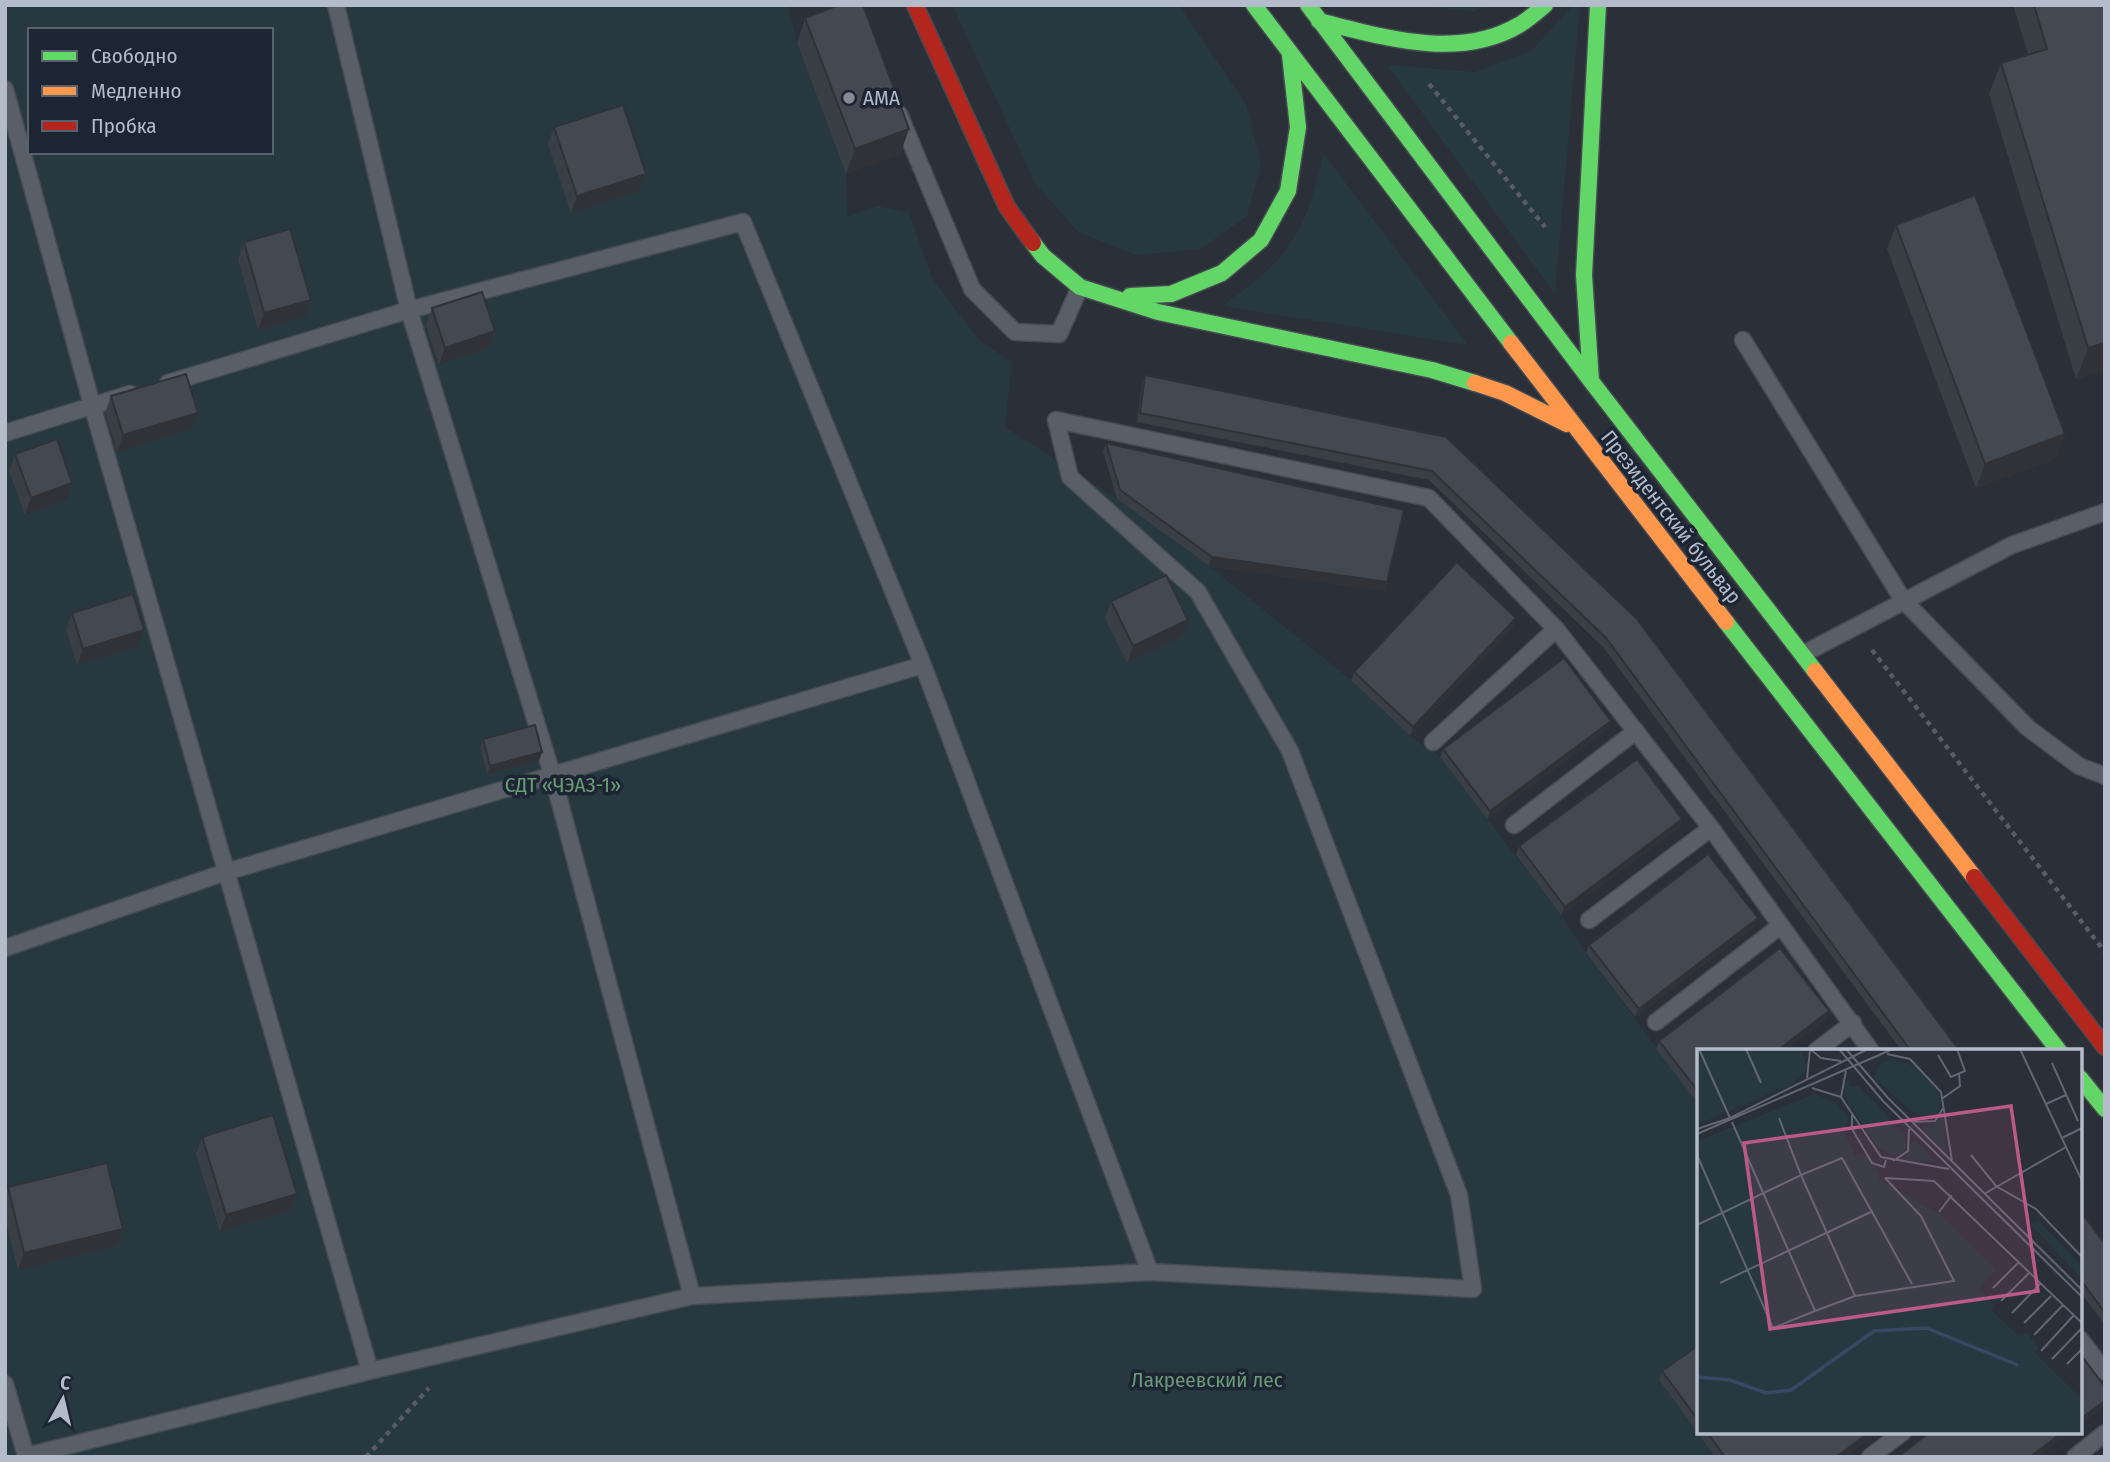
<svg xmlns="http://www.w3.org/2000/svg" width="2110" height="1462" font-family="'Fira Sans Condensed',sans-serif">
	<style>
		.green { fill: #27393e; fill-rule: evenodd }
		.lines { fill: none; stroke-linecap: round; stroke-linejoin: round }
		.lane-casing { stroke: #464a51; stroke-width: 19 }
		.fast-casing { stroke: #464a51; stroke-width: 19 }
		.slow-casing { stroke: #464a51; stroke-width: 19 }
		.jam-casing { stroke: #464a51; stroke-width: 19 }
		.path { stroke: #575d63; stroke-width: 4.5; stroke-dasharray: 5 5; stroke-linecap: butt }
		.lane { stroke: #5a5e66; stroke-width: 16 }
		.fast { stroke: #63d668; stroke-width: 16 }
		.slow { stroke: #ff974d; stroke-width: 16 }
		.jam { stroke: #b3261e; stroke-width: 16 }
		.wall { fill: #3a3e45 }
		.shaded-wall { fill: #303238 }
		.building { fill: #444850; stroke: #303238; stroke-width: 2 }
		.poi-dot { fill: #848b96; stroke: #1d2533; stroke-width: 2.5 }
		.labels { text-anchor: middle; stroke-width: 7; stroke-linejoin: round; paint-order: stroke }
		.poi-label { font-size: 21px; fill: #b4bcc9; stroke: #1d2533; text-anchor: start }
		.street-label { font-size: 21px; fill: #b4bcc9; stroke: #1d2533 }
		.park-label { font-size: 21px; fill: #6b9a77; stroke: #1d2533 }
		.inset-river { fill: none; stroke: #384863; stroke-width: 3.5 }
		.inset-road { fill: none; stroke: #616772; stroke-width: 2 }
		.view { fill: #bc5a87; fill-opacity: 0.15; stroke: #bc5a87; stroke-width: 3.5 }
		.inset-edge { fill: none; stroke: #b4bcc9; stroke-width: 3.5 }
	</style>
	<rect width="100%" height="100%" fill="#2a2f38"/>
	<path class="green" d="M5 5H788L797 43 846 174 847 217 878 206 909 213 933 280 980 341 1012 362 1005 427 1117 499 1209 566 1351 680 1410 736 1440 757 1561 915 1586 953 1699 1105V1351L1659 1380 1715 1457H5ZM30 30H271V152H30Z
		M952 5H1179L1246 104 1261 164 1247 216 1201 249 1136 255 1078 232 1035 183Z
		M1421 5H1489L1473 12Z
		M1574 5H1580L1555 294 1387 65 1475 72 1531 51Z
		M1323 153 1468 345 1223 306C1238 294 1255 282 1269 269 1302 238 1315 195 1323 153Z"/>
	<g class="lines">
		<defs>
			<path id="lane" d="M336 5 409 310 743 222 923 665 1150 1272
				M5 89 92 405 370 1371 692 1296 1150 1272 1473 1289 1459 1195 1290 751 1198 592 1070 477 1056 420 1429 498 1556 629 1711 828 1871 1051
				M899 114 972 289 1015 332 1059 334 1080 287
				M1743 340 1903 600 2028 728 2079 766 2105 776
				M168 383 409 310 553 777 692 1296
				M5 433 130 394
				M1803 654 2012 545 2105 512
				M1433 742 1556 629
				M1514 825 1636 731
				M1589 920 1711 828
				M5 948 226 872 923 665
				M1656 1022 1780 926
				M1816 1051 1853 1023
				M2080 1339 2105 1372
				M5 1384 26 1456 370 1371
				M1870 1457 1903 1432
				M2075 1457 2105 1433"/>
			<path id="fast" d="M1254 5 1511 343
				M1308 5 1591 381 1815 671
				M1319 21C1383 37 1458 61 1519 25 1528 20 1537 12 1545 5
				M1033 243 1043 256 1080 287 1158 312 1432 370 1475 383
				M1130 296 1171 294 1222 273 1261 240 1288 191 1298 127 1290 55
				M1591 381 1584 275 1598 5
				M1726 622 2059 1051
				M2080 1078 2105 1109"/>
			<path id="slow" d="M1511 343 1726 622
				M1475 383 1505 393 1567 424
				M1815 671 1974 877"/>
			<path id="jam" d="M915 5 1007 207 1033 243
				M1974 877 2105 1047"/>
		</defs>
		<use href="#lane" class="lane-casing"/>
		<use href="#fast" class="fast-casing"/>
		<use href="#slow" class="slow-casing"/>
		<use href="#jam" class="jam-casing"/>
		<path class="path" d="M1429 84 1545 227
			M1872 650 2105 952
			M366 1457 429 1388"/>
		<use href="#lane" class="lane"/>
		<use href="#fast" class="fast"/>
		<use href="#slow" class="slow"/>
		<use href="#jam" class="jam"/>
	</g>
	<path class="wall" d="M2013 5H2105V371L2076 379 1989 94 2001 63 2028 54Z
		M805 18 909 129 900 154 846 174 797 43Z
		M554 127 639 191 571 213 548 144Z
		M1896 225 2065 434 2056 459 1976 488 1887 249Z
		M244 242 305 317 258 330 238 259Z
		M432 308 495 331 489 348 439 365 426 325Z
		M1145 375 1446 437 1960 1051H1902L1603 647 1429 480 1137 422 1142 383Z
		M111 396 192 429 117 452 105 413Z
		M1106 443 1387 582 1384 591 1209 566 1117 499 1103 451Z
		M15 454 66 500 25 515 9 471Z
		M1111 601 1188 620 1182 637 1127 663 1105 618Z
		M72 613 138 647 77 665 66 629Z
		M1516 618 1513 627 1410 736 1351 680 1354 672Z
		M1611 721 1608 729 1487 819 1440 757 1443 749Z
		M483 739 539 761 487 774 480 748Z
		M1682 819 1679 828 1561 915 1516 855 1519 846Z
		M1755 927 1635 1017 1586 953 1589 945Z
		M1829 1011 1825 1020 1785 1051H1699V1105L1656 1049 1659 1041Z
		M202 1137 297 1194 291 1210 220 1232 196 1154Z
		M8 1187 123 1229 117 1246 18 1270 5 1217V1195Z
		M2080 1211 2105 1244V1325L2080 1292Z
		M1699 1345V1432H1879L1845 1457H1715L1659 1380 1662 1371Z"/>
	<path class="shaded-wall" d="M909 129 900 154 846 174 855 149Z
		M646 174 639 191 571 213 577 196Z
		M311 300 305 317 258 330 264 313Z
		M495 331 489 348 439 365 445 348Z
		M2105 343V371L2076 379 2088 348Z
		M198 413 192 429 117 452 123 435Z
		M2065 434 2056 459 1976 488 1985 464Z
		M72 483 66 500 25 515 31 498Z
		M1212 557 1387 582 1384 591 1209 566Z
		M1516 618 1513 627 1410 736 1413 727Z
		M1188 620 1182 637 1127 663 1133 646Z
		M144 630 138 647 77 665 83 649Z
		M1611 721 1608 729 1487 819 1490 811Z
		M542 752 539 761 487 774 490 766Z
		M1682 819 1679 828 1561 915 1565 907Z
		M1758 918 1755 927 1635 1017 1639 1009Z
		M1829 1011 1825 1020 1785 1051H1777Z
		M297 1194 291 1210 220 1232 226 1215Z
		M123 1229 117 1246 18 1270 24 1253Z
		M2105 1401V1407L2080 1425V1419Z
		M1870 1432H1879L1845 1457H1836Z
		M2063 1432H2071L2038 1457H2030Z"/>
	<path class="building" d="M839 5H863L909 129 855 149 805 18Z
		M2034 5H2105V343L2088 348 2001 63 2047 49Z
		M623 105 646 174 577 196 554 127Z
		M1975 195 2065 434 1985 464 1896 225Z
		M290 229 311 300 264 313 244 242Z
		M482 292 495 331 445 348 432 308Z
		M186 374 198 413 123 435 111 396Z
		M1145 375 1446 437 1636 618 1960 1051H1911L1606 638 1432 471 1140 413Z
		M57 439 72 483 31 498 15 454Z
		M1106 443 1404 510 1387 582 1212 557 1120 490Z
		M1457 562 1516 618 1413 727 1354 672Z
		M1166 575 1188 620 1133 646 1111 601Z
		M133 594 144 630 83 649 72 613Z
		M1564 658 1611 721 1490 811 1443 749Z
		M535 725 542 752 490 766 483 739Z
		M1637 759 1682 819 1565 907 1519 846Z
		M1708 854 1758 918 1639 1009 1589 945Z
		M1780 948 1829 1011 1777 1051H1699V1092L1659 1041Z
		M273 1115 297 1194 226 1215 202 1137Z
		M107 1163 123 1229 24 1253 8 1187Z
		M2080 1211 2105 1244V1313L2080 1279Z
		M1699 1345V1421L1662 1371Z
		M2080 1354 2105 1387V1401L2080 1419Z
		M1707 1432H1870L1836 1457H1725Z
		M1930 1432H2063L2030 1457H1898Z"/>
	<circle class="poi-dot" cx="849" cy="98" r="7"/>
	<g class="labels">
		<g class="poi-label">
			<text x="863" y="105">АМА</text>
		</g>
		<g class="street-label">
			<text transform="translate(1671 517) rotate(52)" y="7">Президентский бульвар</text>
		</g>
		<g class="park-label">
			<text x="563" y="792">СДТ «ЧЭАЗ-1»</text>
			<text x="1207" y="1387">Лакреевский лес</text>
		</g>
	</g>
	<g transform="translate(1697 1049)">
		<rect width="385" height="385" fill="#2a2f38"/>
		<path d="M0 0H103L110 15 108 24 95 35 0 76ZM195 10 218 17 239 40 244 51 240 66H219L177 29 181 17ZM151 32 153 38 162 37 207 85 209 100 204 105 195 106 181 99 148 48 146 35ZM118 45 138 53 152 70 146 80 158 106 166 105 182 122V131L243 165 299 221 282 240 297 256 294 261 322 287 331 285 342 299 337 303 385 350V385H0V92ZM247 66 249 104 224 78 235 77ZM217 90 239 112 207 111ZM341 171 385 217V230L333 175Z" fill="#27393e"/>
		<path class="inset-river" d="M0 328 33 331 69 344 94 341 177 282 229 279 321 316"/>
		<path class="inset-road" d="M2 0 33 69M49 0 64 34M113 0 124 9 144 12M142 0 186 52 385 248M149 0 191 49 385 241M323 0 385 132M190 5 213 10 244 43 255 112M241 6 254 28 268 22 260 0M355 14 381 72M149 22 144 48 184 108 252 120M110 29 113 1M115 39 144 48M246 49 263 37 262 25M349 55 369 46M155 66V80L175 114 187 118 189 111M82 69 104 126 145 109 215 235M35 73 118 262 158 247 257 232 224 167 188 129M215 73 238 72 247 58M0 80 33 69 171 0M0 85 196 0M365 89 385 79M0 106 76 279 118 262M274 106 299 137 339 160 385 208M196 112 211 102 212 80M188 129 237 132 385 274M287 145 369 98M242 163 255 146M0 176 104 126 158 247M23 234 176 162M296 239 322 213M304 252 332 224M315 264 343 235M327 274 354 247M337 286 366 256M344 302 377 266M355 310 385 279M370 315 385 300"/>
		<path class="view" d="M314 57 341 242 73 280 47 94Z"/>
		<rect width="385" height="385" class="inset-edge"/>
	</g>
	<rect width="2110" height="1462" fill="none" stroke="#b4bcc9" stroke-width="14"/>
	<rect x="28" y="28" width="245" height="126" fill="#1d2533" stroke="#59616f" stroke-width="2"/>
	<rect x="42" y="51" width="35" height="10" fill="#63d668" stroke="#59616f" stroke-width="2"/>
	<text x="91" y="63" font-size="21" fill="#b4bcc9">Свободно</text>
	<rect x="42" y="86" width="35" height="10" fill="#ff974d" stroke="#59616f" stroke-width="2"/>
	<text x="91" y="98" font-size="21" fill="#b4bcc9">Медленно</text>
	<rect x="42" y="121" width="35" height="10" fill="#b3261e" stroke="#59616f" stroke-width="2"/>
	<text x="91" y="133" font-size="21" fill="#b4bcc9">Пробка</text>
	<g transform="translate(63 1399) rotate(8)" stroke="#1d2533" stroke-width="5" paint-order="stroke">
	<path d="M0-5L12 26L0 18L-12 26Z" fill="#b4bcc9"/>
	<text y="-10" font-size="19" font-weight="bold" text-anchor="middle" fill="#b4bcc9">С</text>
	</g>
</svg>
